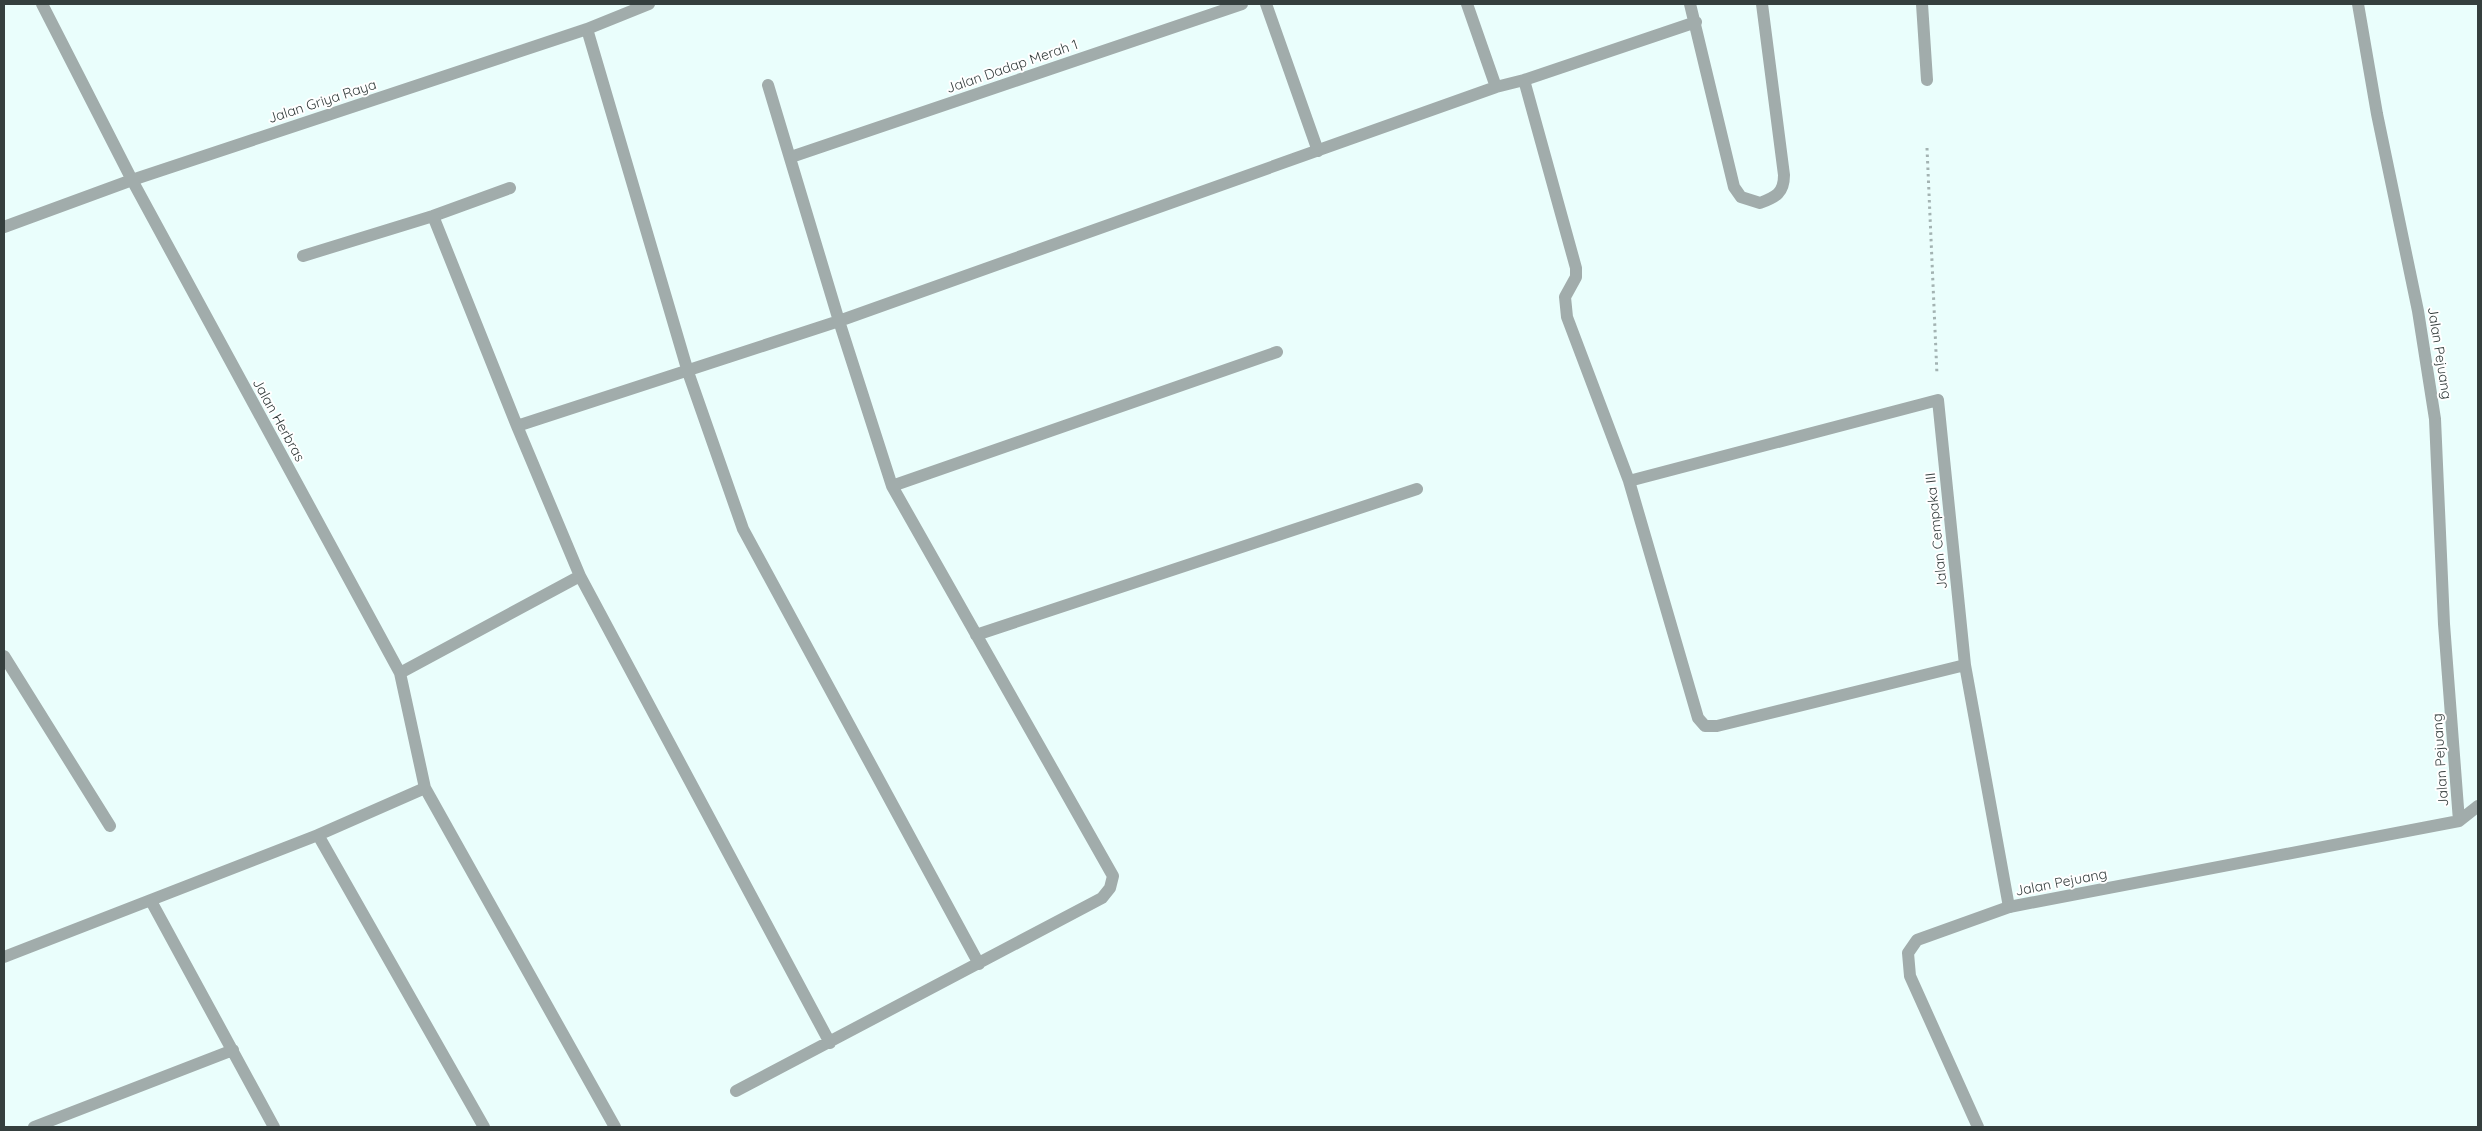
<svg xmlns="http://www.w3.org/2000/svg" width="2482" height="1131" font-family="Quicksand,sans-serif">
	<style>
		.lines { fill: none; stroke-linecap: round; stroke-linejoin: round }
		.path { stroke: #a3b3b2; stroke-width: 3; stroke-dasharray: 2.5 4; stroke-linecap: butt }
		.minor { stroke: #a1acab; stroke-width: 12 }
		.tertiary { stroke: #a1acab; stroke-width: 12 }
		.labels { text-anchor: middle; stroke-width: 4; stroke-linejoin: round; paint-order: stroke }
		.street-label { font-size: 14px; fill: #353f3e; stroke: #fff }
	</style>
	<rect width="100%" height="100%" fill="#eafefc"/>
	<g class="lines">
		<path class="path" d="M1927 148 1937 375"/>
		<path class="minor" d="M42 4 132 180 400 673 425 788 318 835 484 1127
			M1266 4 1318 151
			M1467 4 1496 87
			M1690 4 1734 187 1741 197 1760 203C1776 197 1784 193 1784 175L1762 4
			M1922 4 1927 80
			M587 29 688 372 743 529 979 964
			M1524 80 1576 268V277L1565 297 1567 317 1629 481 1698 718 1705 726H1717L1965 665
			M791 157 1242 4
			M433 216 517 426 580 576 830 1043
			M4 227 132 180 587 29 649 4
			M303 256 433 216 510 188
			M517 426 839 321 1496 87 1524 80 1696 22
			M1629 481 1938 400 1965 665 2009 907
			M892 486 1277 352
			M976 635 1417 489
			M4 656 110 826
			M400 673 580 576
			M425 788 615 1127
			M151 901 274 1127
			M4 957 318 835
			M736 1091 1102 898 1110 888 1113 876 892 486 839 321 768 85
			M34 1127 233 1050"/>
		<path class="tertiary" d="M2358 4 2377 114 2418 311 2435 419 2444 624 2459 821
			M1978 1127 1910 976 1908 953 1917 940 2009 907 2459 821 2478 806"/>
	</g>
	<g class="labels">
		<g class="street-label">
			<text transform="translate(1012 66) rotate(-19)" y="5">Jalan Dadap Merah 1</text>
			<text transform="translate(322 101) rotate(-18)" y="5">Jalan Griya Raya</text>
			<text transform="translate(2440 353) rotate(81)" y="5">Jalan Pejuang</text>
			<text transform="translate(279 420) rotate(61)" y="5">Jalan Herbras</text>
			<text transform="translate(1936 531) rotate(-96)" y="5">Jalan Cempaka III</text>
			<text transform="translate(2440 760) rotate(-94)" y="5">Jalan Pejuang</text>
			<text transform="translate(2061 882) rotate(-11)" y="5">Jalan Pejuang</text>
		</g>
	</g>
	<rect width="2482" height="1131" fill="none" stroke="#353f3e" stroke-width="10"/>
</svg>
